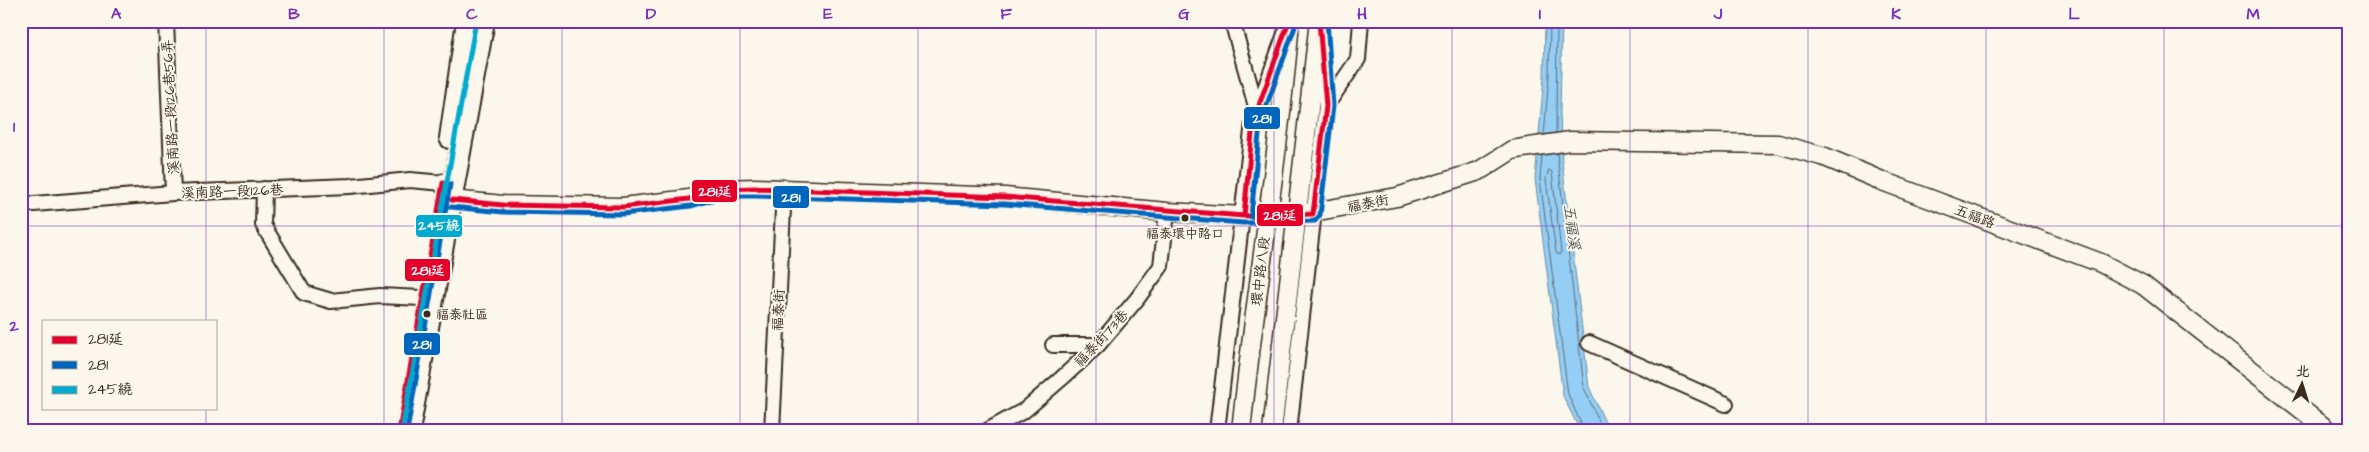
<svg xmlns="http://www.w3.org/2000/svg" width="2369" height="452" font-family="'Architects Daughter','LXGW WenKai TC',sans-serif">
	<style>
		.water { fill: #94cef4; stroke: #708c9e }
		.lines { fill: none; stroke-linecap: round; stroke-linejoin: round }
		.shore { stroke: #5f6c74; stroke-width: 1 }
		.minor-casing { stroke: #3b2a1e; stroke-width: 18 }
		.tertiary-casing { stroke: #3b2a1e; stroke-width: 21 }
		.secondary-casing { stroke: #3b2a1e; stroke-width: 24 }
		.minor { stroke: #fbf7ec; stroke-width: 14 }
		.tertiary { stroke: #fbf7ec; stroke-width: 18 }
		.secondary { stroke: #fbf7ec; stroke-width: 20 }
		.bus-1-casing { stroke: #fbf7ec; stroke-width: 9 }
		.bus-2-casing { stroke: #fbf7ec; stroke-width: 9 }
		.bus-3-casing { stroke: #fbf7ec; stroke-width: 9 }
		.bus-1 { stroke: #e4002b; stroke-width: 5 }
		.bus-2 { stroke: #0065bd; stroke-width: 5 }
		.bus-3 { stroke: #00a9ce; stroke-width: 5 }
		.grid { fill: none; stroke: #7b2cbf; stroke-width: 1; stroke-opacity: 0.55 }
		.bus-dot { fill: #3b2a1e; stroke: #fbf7ec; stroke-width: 2 }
		.labels { text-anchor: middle; stroke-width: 4; stroke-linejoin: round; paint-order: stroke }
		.bus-label { font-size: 13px; fill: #3b2a1e; stroke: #fbf7ec }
		.street-label { font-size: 14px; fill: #3b2a1e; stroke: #fbf7ec }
		.water-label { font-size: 15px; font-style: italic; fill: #515354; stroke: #fbf7ec }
		.line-badge { stroke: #fbf7ec; stroke-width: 2 }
		.badge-label { font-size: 14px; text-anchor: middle; font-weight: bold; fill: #fff }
		.neatline { fill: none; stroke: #7b2cbf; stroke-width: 2 }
		.grid-label { font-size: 16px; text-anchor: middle; font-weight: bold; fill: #7b2cbf }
	</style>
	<rect width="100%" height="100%" fill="#fbf7ec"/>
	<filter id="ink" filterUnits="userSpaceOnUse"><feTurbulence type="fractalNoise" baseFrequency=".02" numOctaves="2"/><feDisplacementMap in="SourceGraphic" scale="10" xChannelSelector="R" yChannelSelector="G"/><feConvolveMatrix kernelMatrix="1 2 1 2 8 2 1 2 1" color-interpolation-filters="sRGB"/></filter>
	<g filter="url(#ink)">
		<path class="water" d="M1545 21H1562L1560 114 1562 162 1589 387 1609 431H1580L1563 396 1535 179 1544 76Z"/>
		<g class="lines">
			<path class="shore" d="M1556 133 1557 21
				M1544 135 1549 76 1550 21
				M1557 153 1584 388 1603 431
				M1542 155 1540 179 1568 394 1584 431
				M1549 170 1552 172 1561 252 1559 255 1556 253 1546 179Z"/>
			<defs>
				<path id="minor" d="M166 21 173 193
					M1232 21 1257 110
					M1326 106 1358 59 1361 21
					M264 189 263 225 304 293 331 301 380 296 421 298
					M21 205 173 193 350 186 410 180 443 183
					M1589 343 1726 404
					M1053 345H1098
					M772 431 784 189
					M987 431 1025 410 1062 378 1098 345 1137 299 1161 266 1167 212
					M1217 431 1253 122 1285 34
					M1289 431 1326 106 1321 49"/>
				<path id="tertiary" d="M443 183 452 200 503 205 623 207 689 199 723 189 755 188 1005 197 1167 212 1244 216 1296 215 1397 197 1479 171 1512 150 1523 148 1570 141 1778 144 1825 157 1882 181 2101 263 2143 285 2329 431
					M1241 431C1255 294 1279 158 1290 21
					M1272 431 1319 21"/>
				<path id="secondary" d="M450 138 467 21
					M409 431 484 21"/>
			</defs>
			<use href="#minor" class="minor-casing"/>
			<use href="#tertiary" class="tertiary-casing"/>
			<use href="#secondary" class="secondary-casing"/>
			<use href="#minor" class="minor"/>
			<use href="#tertiary" class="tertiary"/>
			<use href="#secondary" class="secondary"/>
			<defs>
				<path id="bus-1" d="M452 200 503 205 623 207 689 199 723 189 755 188 1005 197 1244 216 1313 214 1326 106 1319 21
					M1244 216 1253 122 1289 21
					M399 431 443 183"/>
				<path id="bus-2" d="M451 207 503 212 623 214 691 206 724 196H755L1005 204 1243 223 1315 221 1320 215 1333 106 1327 21
					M1251 217 1260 124 1296 24
					M407 431 450 184"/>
				<path id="bus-3" d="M402 430 476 21"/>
			</defs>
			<use href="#bus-1" class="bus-1-casing"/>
			<use href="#bus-2" class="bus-2-casing"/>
			<use href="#bus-3" class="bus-3-casing"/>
			<use href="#bus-1" class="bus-1"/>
			<use href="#bus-2" class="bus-2"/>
			<use href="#bus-3" class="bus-3"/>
		</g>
	</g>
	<path class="grid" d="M206 21V321M384 21V431M562 21V431M740 21V431M918 21V431M1096 21V431M1274 21V431M1452 21V431M1630 21V431M1808 21V431M1986 21V431M2164 21V431M21 226H2348M206 408V431"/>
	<g class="bus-dot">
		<circle cx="1185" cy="218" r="4.5"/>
		<circle cx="427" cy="314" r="4.5"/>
	</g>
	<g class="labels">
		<g class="bus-label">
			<text x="1185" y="238">福泰環中路口</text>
			<text x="436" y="319" text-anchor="start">福泰社區</text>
		</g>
		<g class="street-label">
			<text transform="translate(170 107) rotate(-93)" y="5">溪南路一段126巷56弄</text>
			<text transform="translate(232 191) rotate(-2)" y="5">溪南路一段126巷</text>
			<text transform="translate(1368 203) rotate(-11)" y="5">福泰街</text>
			<text transform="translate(1975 216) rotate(21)" y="5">五福路</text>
			<text transform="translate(1260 271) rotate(-83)" y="5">環中路八段</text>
			<text transform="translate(778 310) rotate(-87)" y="5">福泰街</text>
			<text transform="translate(1101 338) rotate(-47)" y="5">福泰街73巷</text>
		</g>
		<g class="water-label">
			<text transform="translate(1572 227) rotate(83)" y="5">五福溪</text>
		</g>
	</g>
	<g class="line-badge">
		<rect x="1243" y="106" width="38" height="24" rx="5" fill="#0065bd"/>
		<rect x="691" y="179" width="47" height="24" rx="5" fill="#e4002b"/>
		<rect x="772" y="185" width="38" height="24" rx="5" fill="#0065bd"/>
		<rect x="1256" y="203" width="48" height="24" rx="5" fill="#e4002b"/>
		<rect x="415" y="214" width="48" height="24" rx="5" fill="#00a9ce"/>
		<rect x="404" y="258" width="47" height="24" rx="5" fill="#e4002b"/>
		<rect x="403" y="332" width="38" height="24" rx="5" fill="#0065bd"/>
	</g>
	<g class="badge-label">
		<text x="1262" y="123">281</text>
		<text x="715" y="196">281延</text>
		<text x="791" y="202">281</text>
		<text x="1280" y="220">281延</text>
		<text x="439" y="230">245繞</text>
		<text x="428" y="275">281延</text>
		<text x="422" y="349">281</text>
	</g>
	<rect width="2369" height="452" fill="none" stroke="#fbf7ec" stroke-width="55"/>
	<rect x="42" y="320" width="175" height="90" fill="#fbf7ec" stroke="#aea59a"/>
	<rect x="52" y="336" width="25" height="8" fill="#e4002b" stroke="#aea59a"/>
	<text x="88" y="344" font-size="15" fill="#3b2a1e">281延</text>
	<rect x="52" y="361" width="25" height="8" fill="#0065bd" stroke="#aea59a"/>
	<text x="88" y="370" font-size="15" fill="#3b2a1e">281</text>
	<rect x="52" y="386" width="25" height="8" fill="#00a9ce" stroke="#aea59a"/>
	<text x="88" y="394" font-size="15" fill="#3b2a1e">245繞</text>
	<g transform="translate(2302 384) rotate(4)" stroke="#fbf7ec" stroke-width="4" paint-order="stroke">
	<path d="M0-4L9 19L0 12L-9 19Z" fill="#3b2a1e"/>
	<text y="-8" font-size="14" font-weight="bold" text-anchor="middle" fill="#3b2a1e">北</text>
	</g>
	<rect x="28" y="28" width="2314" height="396" class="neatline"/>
	<g class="grid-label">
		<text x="116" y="19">A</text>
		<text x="294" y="19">B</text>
		<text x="472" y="19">C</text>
		<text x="651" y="19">D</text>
		<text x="828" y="19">E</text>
		<text x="1006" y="19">F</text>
		<text x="1184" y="19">G</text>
		<text x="1362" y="19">H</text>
		<text x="1540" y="19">I</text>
		<text x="1718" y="19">J</text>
		<text x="1896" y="19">K</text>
		<text x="2074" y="19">L</text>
		<text x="2253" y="19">M</text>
		<text x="14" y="132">1</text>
		<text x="14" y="331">2</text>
	</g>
</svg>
